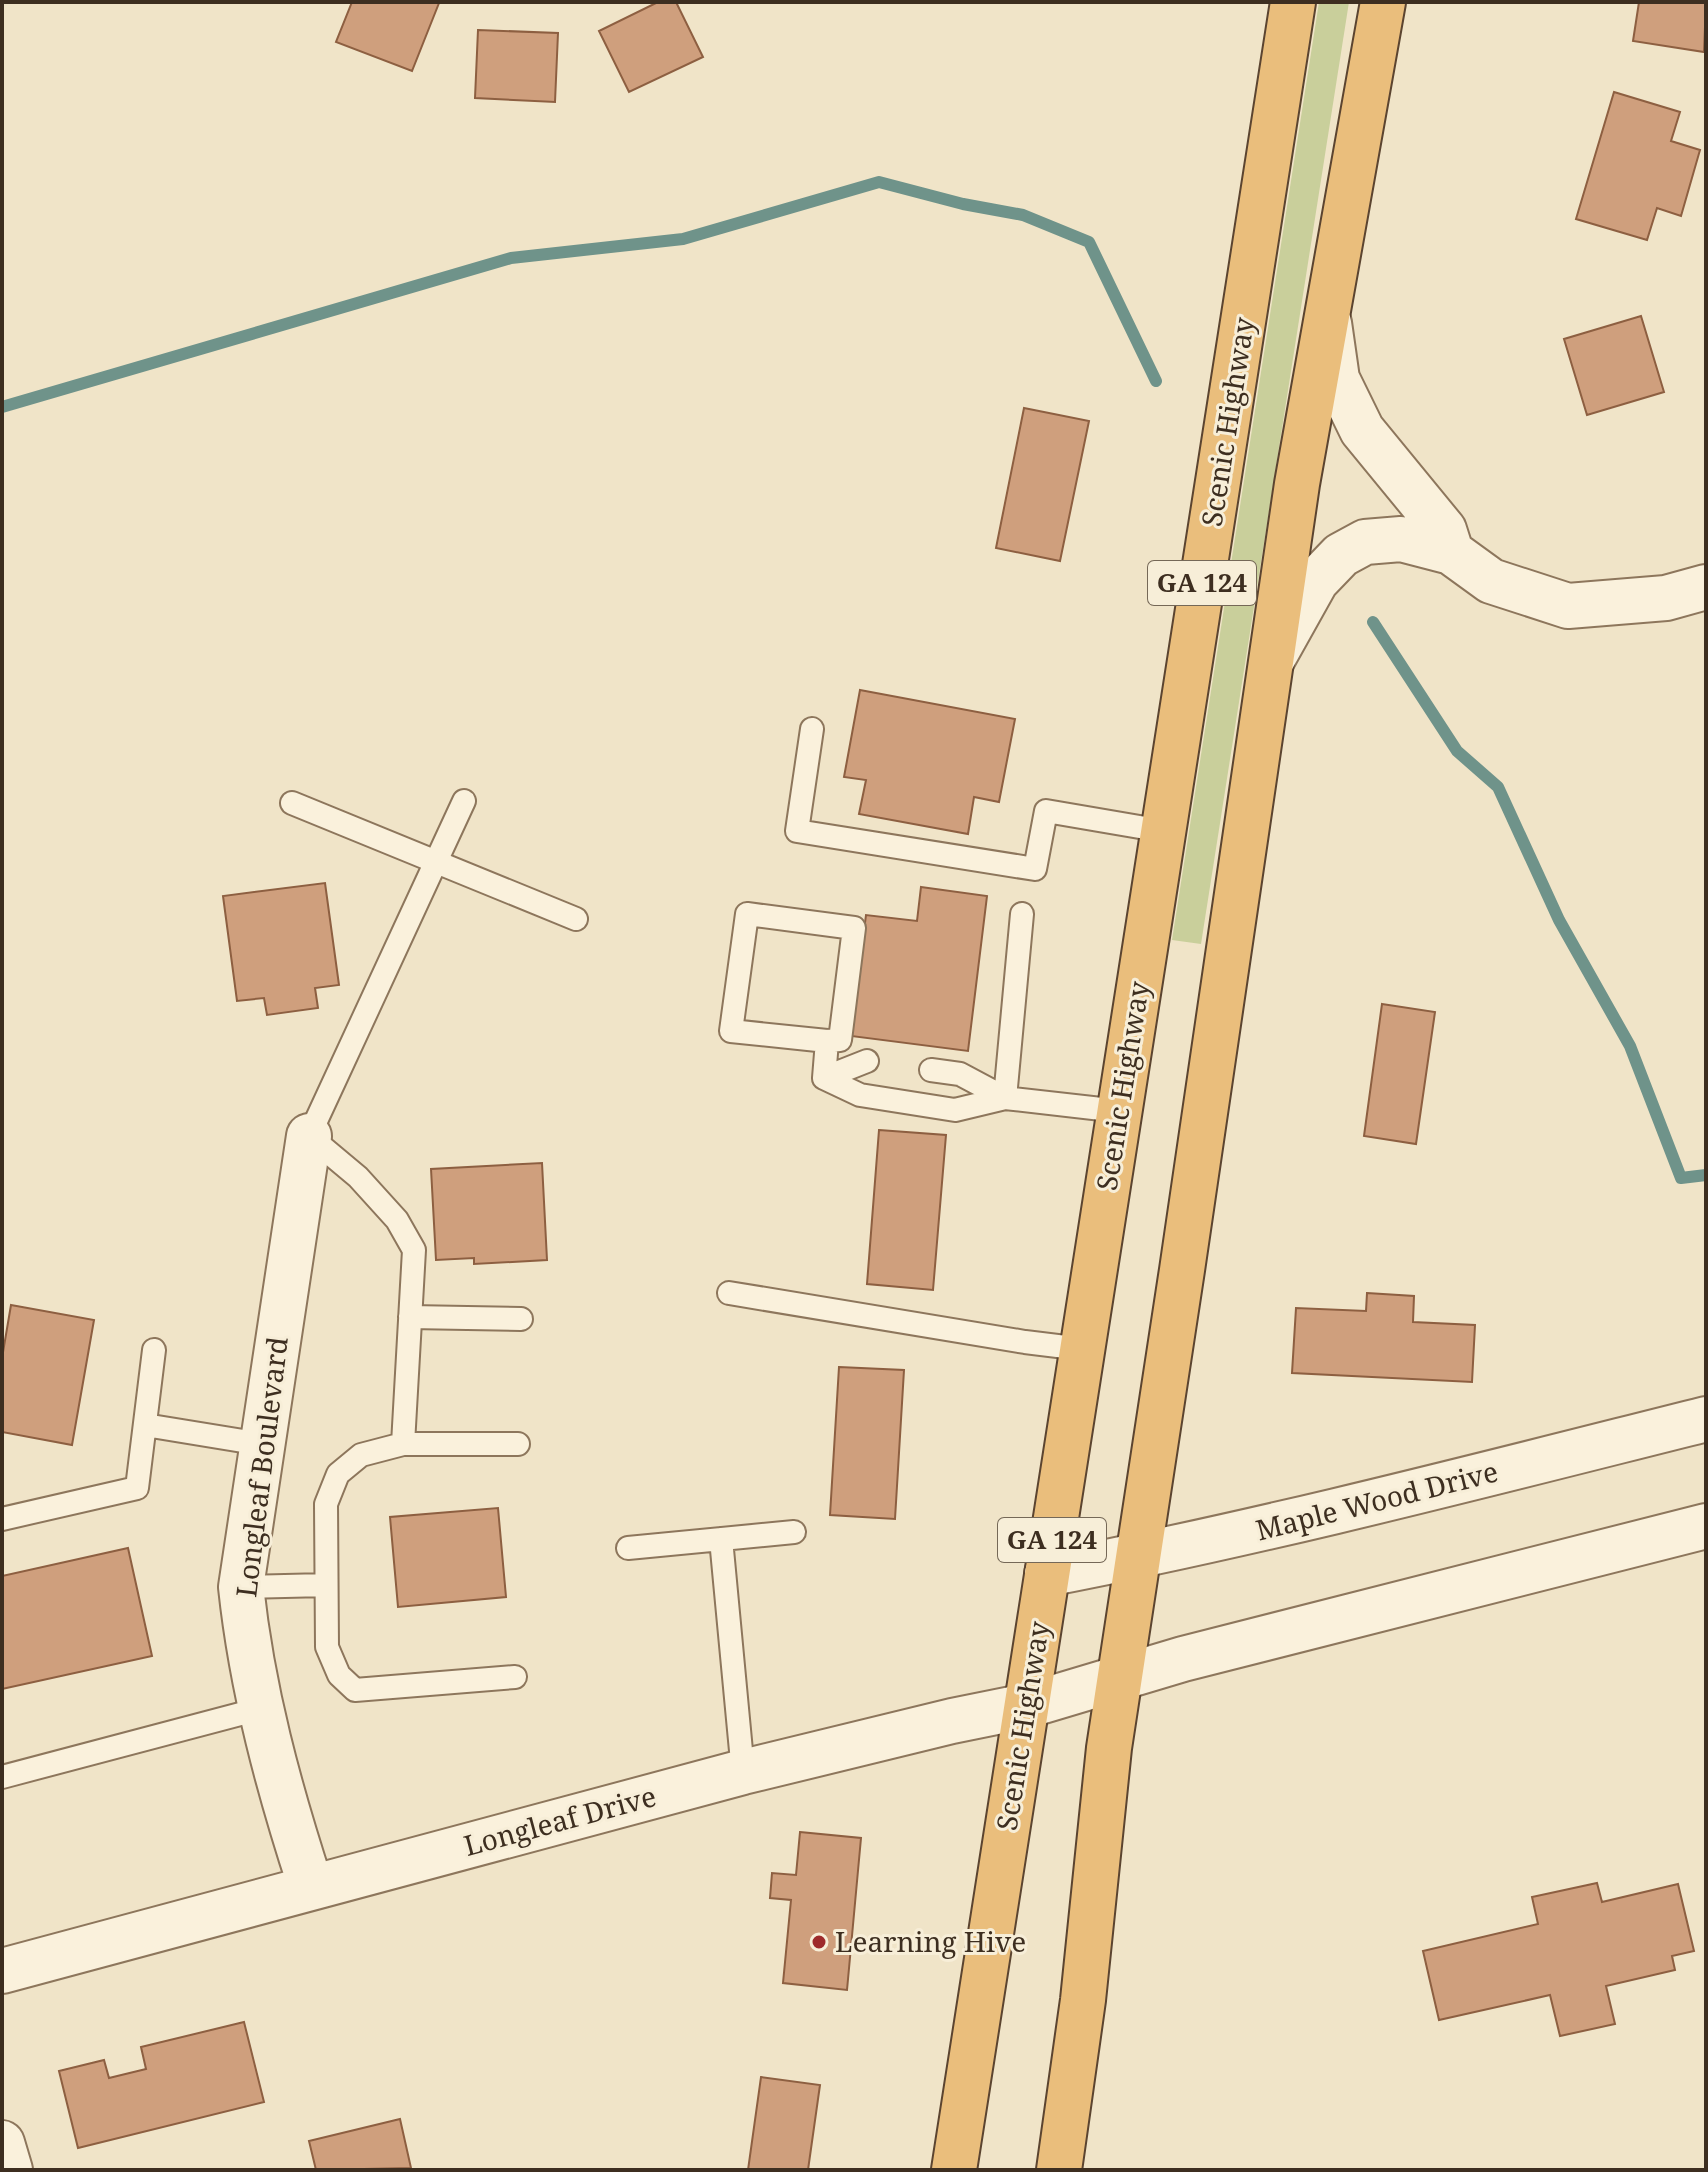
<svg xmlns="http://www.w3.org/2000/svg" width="1708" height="2172" font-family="'Noto Serif',serif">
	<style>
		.green { fill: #c9cf9b }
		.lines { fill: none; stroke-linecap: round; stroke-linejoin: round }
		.stream { stroke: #6f938a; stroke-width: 12 }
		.building { fill: #cf9f7d; stroke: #8d5f41; stroke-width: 2 }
		.service-casing { stroke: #8d765c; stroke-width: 26 }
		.minor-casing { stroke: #8d765c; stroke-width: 48 }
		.trunk-casing { stroke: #5b4430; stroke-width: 48 }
		.service { stroke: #faf1dc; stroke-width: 22 }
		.minor { stroke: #faf1dc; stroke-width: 44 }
		.trunk { stroke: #eabe7c; stroke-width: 44 }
		.poi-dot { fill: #9e2a2b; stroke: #f7eed8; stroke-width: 3 }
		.labels { text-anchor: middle; stroke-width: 6; stroke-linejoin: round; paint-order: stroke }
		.shield { fill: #f7eed8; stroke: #756857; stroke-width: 2 }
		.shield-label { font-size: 26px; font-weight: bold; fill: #3d2e20 }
		.street-label { font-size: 28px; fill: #3d2e20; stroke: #f7eed8 }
		.poi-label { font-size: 28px; fill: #3d2e20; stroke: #f7eed8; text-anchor: start }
	</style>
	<rect width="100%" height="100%" fill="#f0e4c8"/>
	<path class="green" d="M1319 2H1349L1201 944 1172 940Z"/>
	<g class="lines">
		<path class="stream" d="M2 407 511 258 683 239 879 182 963 204 1023 215 1089 242 1156 381
			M1373 622 1457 751 1498 787 1559 920 1630 1046 1681 1178 1706 1175"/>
	</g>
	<path class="building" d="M352 2 439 3 412 71 336 42Z
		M658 2H676L703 57 629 92 599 31Z
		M1639 2H1706L1704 52 1633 41Z
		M478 30 558 33 555 102 475 98Z
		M1614 92 1680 112 1671 141 1700 150 1681 216 1657 208 1647 240 1576 219Z
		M1641 316 1664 392 1587 415 1564 339Z
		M1024 408 1089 421 1060 561 996 548Z
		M860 690 1015 719 999 802 974 797 968 834 859 814 866 780 844 777Z
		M325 883 339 985 315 988 318 1008 267 1015 264 998 237 1001 223 896Z
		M921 887 987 896 968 1051 851 1036 866 915 917 921Z
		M1382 1004 1435 1012 1416 1144 1364 1136Z
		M879 1130 946 1135 933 1290 867 1284Z
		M542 1163 547 1260 474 1264V1258L436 1260 431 1169Z
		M1367 1293 1414 1296 1413 1322 1475 1325 1472 1382 1292 1373 1296 1308 1366 1311Z
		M11 1305 94 1320 72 1445 2 1432V1358Z
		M839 1367 904 1370 895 1519 830 1515Z
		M498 1508 506 1597 398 1607 390 1517Z
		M128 1548 152 1656 2 1689V1576Z
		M800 1832 861 1838 847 1990 783 1983 791 1900 770 1898 772 1873 796 1875Z
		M1597 1883 1602 1902 1678 1884 1694 1951 1672 1956 1675 1970 1606 1986 1615 2024 1560 2036 1550 1995 1439 2020 1423 1951 1538 1924 1532 1897Z
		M244 2022 264 2102 78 2148 59 2071 104 2060 109 2078 146 2069 141 2047Z
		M761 2077 820 2085 808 2170H748Z
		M400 2119 411 2168 316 2170 309 2141Z"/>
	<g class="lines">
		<defs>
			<path id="service" d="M812 729 797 831 1035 869 1046 811 1163 831
				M292 803 576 919
				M747 914 854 928 840 1040 827 1041 731 1031Z
				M1022 914 1005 1098 1119 1111
				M827 1041 824 1078 860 1095 955 1110 1005 1098
				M931 1070 960 1074 1005 1098
				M824 1078 867 1061
				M729 1293 1025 1342 1082 1349
				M410 1317 521 1319
				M145 1425 261 1444
				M403 1444 414 1250 397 1220 358 1177 309 1136 464 801
				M2 1519 137 1488 154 1350
				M721 1539 743 1772
				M628 1548 794 1532
				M241 1587 326 1585
				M515 1677 355 1690 339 1675 327 1647 326 1504 338 1474 361 1455 403 1444H518
				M2 1777 259 1709"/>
			<path id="minor" d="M1329 323 1337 379 1362 430 1444 530 1451 552
				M1273 658 1316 581 1341 555 1365 542 1401 539 1451 552 1491 581 1568 606 1666 598 1706 587
				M309 1136 241 1587C252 1690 279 1789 311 1887
				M1047 1574C1269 1531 1487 1474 1706 1419
				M2 1971 743 1772 952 1721 1026 1706 1183 1659 1706 1526
				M2 2143 10 2170"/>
			<path id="trunk" d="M954 2170 1293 2
				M1059 2170 1083 2000 1109 1748 1182 1270 1297 484 1383 2"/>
		</defs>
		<use href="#service" class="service-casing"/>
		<use href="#minor" class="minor-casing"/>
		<use href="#trunk" class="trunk-casing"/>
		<use href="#service" class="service"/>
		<use href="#minor" class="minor"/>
		<use href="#trunk" class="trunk"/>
	</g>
	<circle class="poi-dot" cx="819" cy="1942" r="8"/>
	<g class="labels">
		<g class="shield">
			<rect x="1148" y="561" width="108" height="44" rx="6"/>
			<rect x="998" y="1518" width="108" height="44" rx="6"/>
		</g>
		<g class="shield-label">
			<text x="1202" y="592">GA 124</text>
			<text x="1052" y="1549">GA 124</text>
		</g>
		<g class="street-label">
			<text transform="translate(1228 422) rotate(-81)" y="10">Scenic Highway</text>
			<text transform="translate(1123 1086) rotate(-81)" y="10">Scenic Highway</text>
			<text transform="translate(262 1467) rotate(-83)" y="10">Longleaf Boulevard</text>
			<text transform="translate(1377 1501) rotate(-14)" y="10">Maple Wood Drive</text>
			<text transform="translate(1023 1726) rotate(-81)" y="10">Scenic Highway</text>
			<text transform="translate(560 1821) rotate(-15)" y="10">Longleaf Drive</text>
		</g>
		<g class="poi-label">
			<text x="835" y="1952">Learning Hive</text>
		</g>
	</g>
	<rect width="1708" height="2172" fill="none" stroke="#3d2e20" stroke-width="8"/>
</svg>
